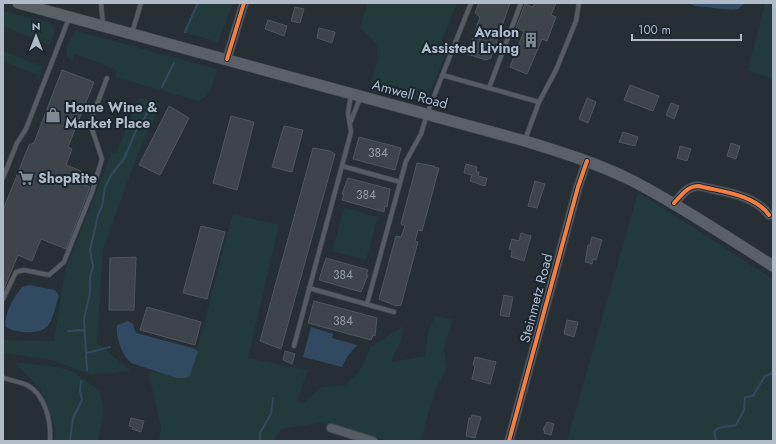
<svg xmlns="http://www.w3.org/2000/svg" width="776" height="444" font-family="Jost,sans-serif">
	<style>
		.green { fill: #233a3c }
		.water { fill: #314961 }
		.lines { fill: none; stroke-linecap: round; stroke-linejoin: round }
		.stream { stroke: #314961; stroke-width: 2 }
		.building { fill: #3d444c; stroke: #4e565e }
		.service-casing { stroke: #43484e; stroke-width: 5.5 }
		.minor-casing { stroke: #43484e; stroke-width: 10 }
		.secondary-casing { stroke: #43484e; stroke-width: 12 }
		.service { stroke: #565c64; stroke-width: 4 }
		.minor { stroke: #565c64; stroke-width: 8 }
		.secondary { stroke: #5a6068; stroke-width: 11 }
		.cycleway-casing { stroke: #192531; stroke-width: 6 }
		.cycleway { stroke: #f27e40; stroke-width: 4 }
		.labels { text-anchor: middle; stroke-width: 4; stroke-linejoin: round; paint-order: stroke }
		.number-label { font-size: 12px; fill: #929da9 }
		.poi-label { font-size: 14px; font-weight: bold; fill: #afbbc8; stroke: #192531; text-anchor: start }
		.street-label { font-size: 14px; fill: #afbbc8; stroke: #192531 }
	</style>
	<rect width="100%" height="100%" fill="#262e36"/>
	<path class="green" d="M196 3H233L218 42 183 32Z
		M368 3H457L439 47 447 50 426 102 370 87 378 58 376 43 360 27Z
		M765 3H773V79L748 70Z
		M3 11 51 23 55 31 50 45 3 26Z
		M76 31 217 69C213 81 212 97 198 101L115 77 117 70 75 54 72 61 67 56V46Z
		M3 51 42 66 45 61 39 80H37L38 75 3 61Z
		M140 97 161 105 139 151 103 249 97 343 131 371 91 375 52 360 3 353V340L54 341 65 270 112 152 116 153Z
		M638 192 773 279V441H567Z
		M344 208 378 217 366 260 332 251Z
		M233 214 279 225 248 358 308 370 297 401 303 403 322 387 345 385 359 372 370 348 403 326 401 340 391 362 425 356 428 333 435 316 453 319 444 349 447 367 435 392 425 424 422 441H390L320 423 281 429 274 441H159L161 427 148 372 190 376Z
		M14 362 58 367 74 372 100 391 104 413 98 441H54L56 429 40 388Z"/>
	<path class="water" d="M687 3H745L738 9 732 10 695 6Z
		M30 285 55 290 59 296C51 320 53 334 24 332 17 331 12 331 6 327 3 315 14 297 22 287Z
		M128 321 133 324 136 333 193 348 198 351 190 376 185 378H177L131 363C122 355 115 337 117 325Z
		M311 327 333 334 332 338 357 345 347 357 342 367 303 357Z"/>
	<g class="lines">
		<path class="stream" d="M185 32 198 3
			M162 87 174 63
			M68 331 84 330
			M87 353 110 347
			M87 370 84 318 90 294V276L93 267 90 250 98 215 102 206 105 187 111 175 124 159 138 126 144 119 152 102
			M70 441 73 418 82 400 80 391 81 381
			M260 441V433L271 414 273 398
			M716 441 714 432 718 428 736 425 744 410 745 397 753 396 765 376 773 373"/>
	</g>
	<path class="building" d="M479 3H510L491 58 486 60 467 54 480 17 475 13Z
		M535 3H556L551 15 556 17 547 41 542 39 527 74 510 67 524 31 516 28 525 4 533 7Z
		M295 7 304 9 300 23 291 21Z
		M268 20 287 26 284 36 265 29Z
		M319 28 335 32 332 43 317 38Z
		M62 70 94 82 68 147 72 149 66 165 81 171 76 182 90 187 66 249 41 239 32 261 18 255 3 291V210L29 145 34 143Z
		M630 85 659 96 653 111 624 100Z
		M587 98 596 102 588 123 579 119Z
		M671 103 679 106 674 119 666 115Z
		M169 106 189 118 160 175 139 165Z
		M231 116 254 122 237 190 213 183Z
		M284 126 303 130 292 172 272 167Z
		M623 132 638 137 635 146 619 142Z
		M359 137 401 148 395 170 353 159Z
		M731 143 740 146 736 159 727 156Z
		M680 146 691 149 687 161 677 158Z
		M313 148 330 151 335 154 281 349 260 341Z
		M417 163 434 166V167L439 168 422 231 418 230 415 241 418 242 401 305 396 306 379 299 396 236 401 237 405 226 401 224Z
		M466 164 477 167 476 172H479L478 176 487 178 485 186 470 181 472 175 464 173Z
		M348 178 390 189 387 207 385 206 384 212 342 200 344 194H342Z
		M535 181 545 184 537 208 528 206Z
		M201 226 225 232 207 299 183 293Z
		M521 233 531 236 524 261 511 257 512 250 509 249 512 239 519 241Z
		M592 237 602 240 596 260 593 259 592 264 585 262 588 245H590Z
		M136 257 134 310H109L110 258Z
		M326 258 368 270 366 275H368L361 292 319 280Z
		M504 295 513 297 509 317 500 315Z
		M314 301 377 318 375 336 373 335 371 340 308 323Z
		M147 307 201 322 195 345 140 330Z
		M567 320 578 322 574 337 564 334Z
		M285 351 295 354 292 364 283 360Z
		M475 357 496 362 490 384 472 379 475 366 473 365Z
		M472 415 481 417 475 438 466 436 469 418H471Z
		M131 418 144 421 141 432 132 429 133 427 129 426Z
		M547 422 554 424 551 435 544 433 545 430H543Z"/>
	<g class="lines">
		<defs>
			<path id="service" d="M101 3 103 25
				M132 33 141 3
				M442 75 539 102
				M489 88 521 3
				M351 121 360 98
				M525 140 539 102 556 70 576 21 579 3
				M342 166 400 182
				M3 178 17 143 26 129 69 18
				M309 288 394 312
				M3 299 16 272 24 270 49 275 64 262 92 192 102 159 90 123 107 78
				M367 304 406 161 421 134 427 114 471 3
				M294 346 351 132 348 113 351 95
				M3 378C11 380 20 382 27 385 46 395 51 422 50 441"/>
			<path id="minor" d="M227 59 244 3
				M674 203C682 195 687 186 699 186 722 192 754 194 769 215
				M331 428 373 441
				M509 441 578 187 587 161"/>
			<path id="secondary" d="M18 3 525 141C561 152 599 164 633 181 681 206 727 237 773 266"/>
		</defs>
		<use href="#service" class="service-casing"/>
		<use href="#minor" class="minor-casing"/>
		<use href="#secondary" class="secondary-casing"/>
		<use href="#service" class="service"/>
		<use href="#minor" class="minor"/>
		<use href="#secondary" class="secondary"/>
		<defs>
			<path id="cycleway" d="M227 59 244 3
				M674 203C682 195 687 186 699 186 722 192 754 194 769 215
				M509 441 578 187 587 161"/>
		</defs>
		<use href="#cycleway" class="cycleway-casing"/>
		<use href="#cycleway" class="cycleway"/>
	</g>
	<defs>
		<symbol id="building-bare" viewBox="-9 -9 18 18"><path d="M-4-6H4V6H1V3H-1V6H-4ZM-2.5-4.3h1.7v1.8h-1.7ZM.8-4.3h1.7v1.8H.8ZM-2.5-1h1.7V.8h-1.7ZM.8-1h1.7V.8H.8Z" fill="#7f8a95" stroke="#192531" stroke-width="2.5" paint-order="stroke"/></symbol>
		<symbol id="shop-bare" viewBox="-9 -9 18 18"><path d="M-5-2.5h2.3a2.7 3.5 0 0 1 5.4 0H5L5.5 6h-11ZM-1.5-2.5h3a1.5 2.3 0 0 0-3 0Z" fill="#7f8a95" stroke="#192531" stroke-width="2.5" paint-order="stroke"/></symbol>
		<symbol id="supermarket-bare" viewBox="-9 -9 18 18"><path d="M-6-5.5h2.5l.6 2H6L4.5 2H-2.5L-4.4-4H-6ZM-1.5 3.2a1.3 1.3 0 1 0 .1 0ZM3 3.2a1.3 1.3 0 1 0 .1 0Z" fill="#7f8a95" stroke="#192531" stroke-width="2.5" paint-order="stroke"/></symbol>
	</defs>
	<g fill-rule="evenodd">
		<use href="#building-bare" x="520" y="29" width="22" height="22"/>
		<use href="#shop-bare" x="42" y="104" width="22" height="22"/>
		<use href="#supermarket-bare" x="15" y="167" width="22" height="22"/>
	</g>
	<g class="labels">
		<g class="number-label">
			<text x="378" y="157">384</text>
			<text x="366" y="199">384</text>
			<text x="343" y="279">384</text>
			<text x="343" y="325">384</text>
		</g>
		<g class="poi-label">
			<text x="519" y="37" text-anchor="end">Avalon<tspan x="519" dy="16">Assisted Living</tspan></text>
			<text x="65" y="112">Home Wine &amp;<tspan x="65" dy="16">Market Place</tspan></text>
			<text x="38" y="183">ShopRite</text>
		</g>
		<g class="street-label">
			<text transform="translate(410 94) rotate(15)" y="5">Amwell Road</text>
			<text transform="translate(536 298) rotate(-75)" y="5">Steinmetz Road</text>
		</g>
	</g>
	<rect width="776" height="444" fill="none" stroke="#afbbc8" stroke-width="8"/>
	<g transform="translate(36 36)" stroke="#192531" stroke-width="3" paint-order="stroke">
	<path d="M0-3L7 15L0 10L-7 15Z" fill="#afbbc8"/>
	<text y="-6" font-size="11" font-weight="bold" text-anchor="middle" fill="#afbbc8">N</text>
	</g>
	<path d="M632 34v6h109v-6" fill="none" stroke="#afbbc8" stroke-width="2"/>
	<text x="638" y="34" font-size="12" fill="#afbbc8" stroke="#192531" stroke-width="3" paint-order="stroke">100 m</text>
</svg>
